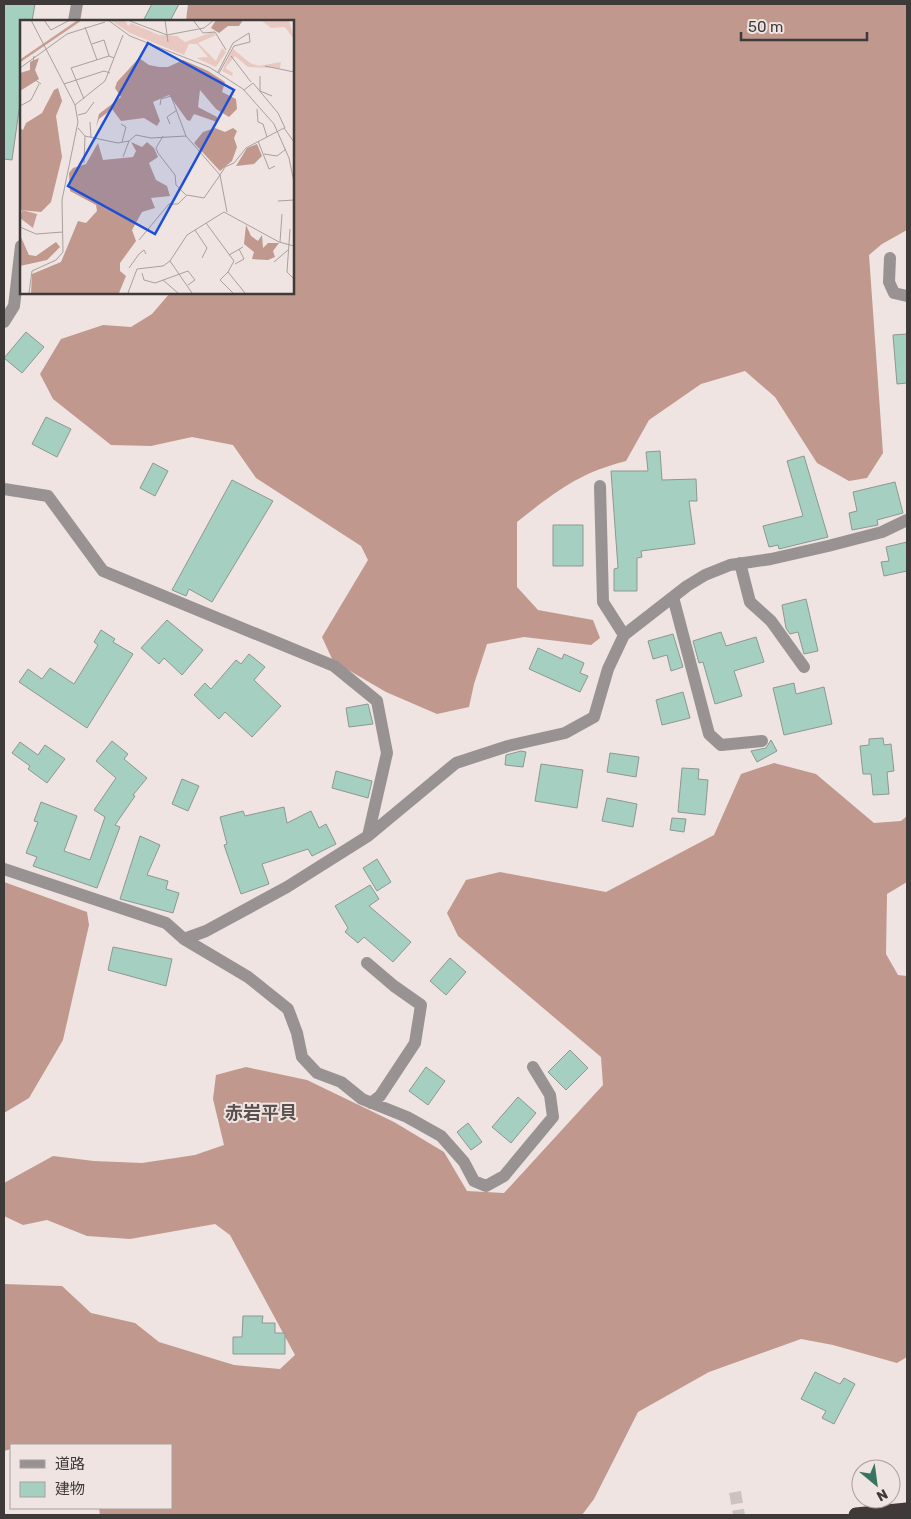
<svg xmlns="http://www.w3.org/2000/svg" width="911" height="1519" font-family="Rubik,'Noto Sans JP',sans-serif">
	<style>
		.forest { fill: #c0988e }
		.building { fill: #a5d0c1; stroke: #8d9793 }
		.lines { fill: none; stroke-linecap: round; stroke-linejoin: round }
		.minor-tunnel { stroke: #ccc2bf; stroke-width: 12; stroke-dasharray: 12 6; stroke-linecap: butt }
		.minor { stroke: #989392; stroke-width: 12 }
		.highway { stroke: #413937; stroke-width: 15 }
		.labels { text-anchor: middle; stroke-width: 4; stroke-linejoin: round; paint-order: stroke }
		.quarter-label { font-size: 18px; font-weight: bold; fill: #5a514e; stroke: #efe4e1 }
		.inset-river { fill: none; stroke: #c79f94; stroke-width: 2.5 }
		.inset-road { fill: none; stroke: #a8a09e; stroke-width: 1 }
		.view { fill: #1d4ed8; fill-opacity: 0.15; stroke: #1d4ed8; stroke-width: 2.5 }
		.inset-edge { fill: none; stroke: #3e3a39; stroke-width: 2.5 }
	</style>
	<rect width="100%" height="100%" fill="#efe4e1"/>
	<path class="forest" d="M188 4H907V230L882 244 869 255 883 453 867 478 849 481 817 463 775 397 745 371 701 384 649 420 626 461C578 473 554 493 517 522V587L538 610 593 620 600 638 591 645 524 637 487 644 474 684 469 707 437 714 386 692 333 661 322 637 368 560 361 546 256 478 233 445 192 437 151 446 111 445 53 399 40 374 61 339 103 325 131 327 152 314 170 293 292 292V21H186Z
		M774 763 816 774 874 823 901 821 907 816V882L887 894 886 954 898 975 907 976V1357L897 1363 833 1345 801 1339 709 1372 638 1412 594 1499 582 1515H100L99 1508H171V1445L30 1444 11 1445V1449L4 1451V1284L62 1286 91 1313 135 1323 159 1342 234 1365 280 1369 295 1355 230 1235 215 1224 130 1239 87 1236 47 1220 23 1225 4 1216V1183L53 1156 94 1161 142 1163 195 1155 224 1145 213 1099 216 1075 246 1067 307 1080 394 1122 444 1152 467 1191 504 1193 603 1085 601 1057 458 936 447 913 466 880 500 872 606 892 714 835 741 774Z
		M4 882 87 912 89 925 63 1040 29 1098 4 1113Z"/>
	<path class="building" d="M4 4H35L32 21H21V96L12 160 4 159Z
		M152 4H179L170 21H143Z
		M26 332 44 347 22 373 4 358Z
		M907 334V383L897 384 893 335Z
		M46 417 71 429 57 457 32 444Z
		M660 451 662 480 696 479 697 501H689L695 544 641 551 642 557 637 558V591H614V569L618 568 611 471H648L646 452Z
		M804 456 828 537 779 549 778 545 769 547 763 526 803 516 787 461Z
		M153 463 168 471 155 496 140 488Z
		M232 480 273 501 212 602 189 589 186 596 172 590Z
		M895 482 903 513 877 520 878 525 852 530 849 513 857 511 853 492Z
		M553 525H583V566H553Z
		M907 542V571L884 576 881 562 889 561 886 547Z
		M806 599 818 651 804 654 798 632 790 634 786 628 782 605Z
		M167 620 203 650 182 675 164 658 159 664 141 648Z
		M101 630 115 639 113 642 133 654 87 728 19 682 28 669 42 679 50 668 74 684 98 645 94 642Z
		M721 632 726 646 756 637 764 662 734 671 742 696 715 704 703 662 699 663 693 641Z
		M673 634 683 667 671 671 667 655 653 659 648 641Z
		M538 648 562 659 564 654 584 663 580 673 588 676 580 692 529 669Z
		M249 654 265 667 254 680 281 706 252 737 225 712 219 719 194 695 205 683 211 689 236 660 241 664Z
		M794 683 796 694 824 687 832 724 784 735 773 688Z
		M683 692 690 718 662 725 656 700Z
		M368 704 373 724 349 727 346 708Z
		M883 738 884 745 891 744 894 771 887 772 889 794 873 795 871 774H863L860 746 869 745V739Z
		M771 740 777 751 757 762 751 751 766 748Z
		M112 741 128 754 124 759 147 778 133 795 135 796 115 825 120 827 97 888 33 866 37 857 26 853 38 822 34 821 41 802 77 816 64 851 90 860 105 817 94 810 116 778 96 761Z
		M20 742 38 755 45 745 65 759 47 783 28 769 30 766 12 753Z
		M521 751 526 752 523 767 505 765 506 755Z
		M610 753 639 757 636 777 607 772Z
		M541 764 583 770 577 808 535 801Z
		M682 768 699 769 698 779 708 780 705 815 678 812Z
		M336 771 372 781 368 798 332 788Z
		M182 779 199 786 188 811 172 804Z
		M607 798 637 804 633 827 602 821Z
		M284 807 287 823 311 811 319 828 326 824 336 844 312 856 308 849 262 864 269 884 241 894 224 845 227 844 220 817 243 811 245 816Z
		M672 818 686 819 684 832 670 830Z
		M140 836 160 845 147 875 168 881 166 889 179 893 173 913 120 899Z
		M377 859 391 882 377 891 363 868Z
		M370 885 379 899 369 906 411 942 393 962 364 937 358 943 345 932 348 928 335 906Z
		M113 947 172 959 166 986 108 970Z
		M450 958 466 972 446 995 430 981Z
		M570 1050 588 1068 566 1090 548 1072Z
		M426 1067 445 1081 428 1105 409 1091Z
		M518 1097 536 1113 511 1143 492 1127Z
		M468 1123 482 1142 471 1150 457 1132Z
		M243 1316H263L262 1323H275V1333H285V1354H233V1337H242Z
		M815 1372 840 1384 844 1378 855 1384 834 1424 822 1418 826 1411 801 1399Z"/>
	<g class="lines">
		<path class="minor-tunnel" d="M735 1492 739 1515"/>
		<path class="minor" d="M74 21 77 4
			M890 258 889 282 894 293 907 296
			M4 322 14 306 21 246
			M600 486 603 602 624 635
			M4 489 48 496 103 571 334 666 377 701 387 753 368 836
			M740 563 750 602 771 621 804 667
			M673 597 709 734 721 745 762 741
			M4 869 166 923 184 939 206 931 287 887 368 836 456 763 508 746 565 733 594 717 608 669 624 635 687 586 705 575 730 565 771 559 828 546 882 532 907 520
			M184 939 248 977 288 1009 297 1033 302 1057 317 1073 341 1082 362 1099 407 1117 441 1136 464 1162 474 1181 486 1186 504 1176 553 1117 550 1095 533 1067
			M367 963 394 986 421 1005 415 1043 380 1096 371 1103"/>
		<path class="highway" d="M856 1515 907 1510"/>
	</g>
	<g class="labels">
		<g class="quarter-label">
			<text x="261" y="1119">赤岩平貝</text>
		</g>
	</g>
	<g transform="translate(20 20)">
		<rect width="274" height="274" fill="#efe4e1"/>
		<path d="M90 0H105L108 6 111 3 139 15 157 16 165 22 193 12 196 15 178 23 196 41 202 28 206 32 196 47 176 38 188 37 177 24H169L164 35 110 13ZM241 0H269L274 19 265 7 251 8ZM213 29 230 43 239 46 261 42 260 48 228 47 215 36 205 48 213 53 212 56 202 51Z" fill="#e8c8c0"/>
		<path d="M196 0H223L219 6H208L199 13 191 8ZM19 38 15 50 19 59 0 71V53L10 50V42ZM119 38 129 45 139 47H148L163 40 188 51 205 62 202 72 216 79 217 89 209 97 196 89 180 70 178 87 197 97V102L174 94 170 101 167 100 149 75 133 82 140 101 137 106 124 98 101 101 92 89 79 99 76 107 79 94 101 77 95 68 97 62ZM38 68 42 81 36 96 42 137 31 182 21 192 0 190V108L3 110 6 103 22 93 34 70ZM195 108 205 112 213 108 217 111 214 118 217 127 212 141 200 151 174 123 183 112ZM111 122 122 127 127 122 134 128 138 137 129 143 136 160 147 166 150 176 131 178 135 188 122 192 112 210 116 221 100 243V251L106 256 99 273H11L12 254 41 242 58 201 66 203 77 191 76 185 50 171 49 153 53 148 66 144 78 123 83 140 113 137 116 131ZM237 124 242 136 234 144 216 146 227 128ZM226 205 231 216 238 221 242 215 243 228 248 223H259L253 231 255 237 248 240 232 239 234 232 224 224ZM0 215 9 235 16 236 36 222 40 227 27 240 0 246Z" fill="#c0988e"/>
		<path d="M2 190 17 194 13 208 0 198Z" fill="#c79f94"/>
		<path class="inset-river" d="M0 41 60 0"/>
		<path class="inset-road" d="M24 0 31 10 50 0M88 0 110 16 189 47 223 69 254 104 269 138 274 162M145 0 148 22M173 0 183 13 195 12 206 30M110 1 147 15 184 8 194 0M65 7 77 40M72 24 84 20 89 36M14 36 11 57 21 64M211 36 231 62M245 46 274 52M0 48 47 14 85 2M198 52 213 23 229 13 230 22 214 26 199 53M240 56V71L252 76M44 64 84 51 90 53M224 70 233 63 258 93 265 108M64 79 51 48 89 36 94 38M55 85 85 61 103 15M140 85 141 79 151 76 166 116M0 86 11 80 19 64M237 89 238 102 243 104 247 117M58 95 66 93 74 82M70 102 71 117M101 104 106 107 102 122M150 104 147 97 157 90M58 108 65 116 98 123 109 121 116 115 131 118 166 116 200 155 184 178 167 175 158 184H149L119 220M143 116 136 128 138 133 155 155 156 165 167 176M238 121 249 149 255 146M244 134 257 136 266 129M103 137 109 121M64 143 65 116M258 181 274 180M207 192 200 155 205 147 214 143 226 128 264 108 274 122M186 203 214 241 208 252 225 273M0 207 16 214 43 212M270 209 267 252 274 259M175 210 187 228 182 238M260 222 262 194M209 235 223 227M150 241 167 215 204 192 259 222 274 226M254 242 268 230M215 244 224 239 219 229M109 248 119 234 124 230 126 234M208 252 200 260 213 273M122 253 124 260 135 263 168 251 175 260 168 265M143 260 158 273M9 273 12 251 36 240 43 232 42 180 58 102 55 85 11 0M108 273 117 249 143 246 150 241 172 273"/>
		<path class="view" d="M128 23 214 70 135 214 48 166Z"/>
		<rect width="274" height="274" class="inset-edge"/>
	</g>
	<rect width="911" height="1519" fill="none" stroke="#3e3a39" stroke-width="10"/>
	<rect x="10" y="1444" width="162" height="65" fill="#efe4e1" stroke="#a8a09e"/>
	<rect x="20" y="1460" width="25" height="8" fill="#989392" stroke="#a8a09e"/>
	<text x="55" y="1469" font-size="15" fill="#3e3a39">道路</text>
	<rect x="20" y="1482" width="25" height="15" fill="#a5d0c1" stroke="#a8a09e"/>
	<text x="55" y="1494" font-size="15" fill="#3e3a39">建物</text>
	<g transform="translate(876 1484) rotate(151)"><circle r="24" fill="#efe4e1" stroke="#a8a09e"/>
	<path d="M0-4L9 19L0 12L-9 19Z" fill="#367562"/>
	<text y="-8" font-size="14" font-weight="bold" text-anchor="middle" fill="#3e3a39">N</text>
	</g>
	<path d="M741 32v8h126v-8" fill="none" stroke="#3e3a39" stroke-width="2.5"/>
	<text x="748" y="32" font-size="15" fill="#3e3a39" stroke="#efe4e1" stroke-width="4" paint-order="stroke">50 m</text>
</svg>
